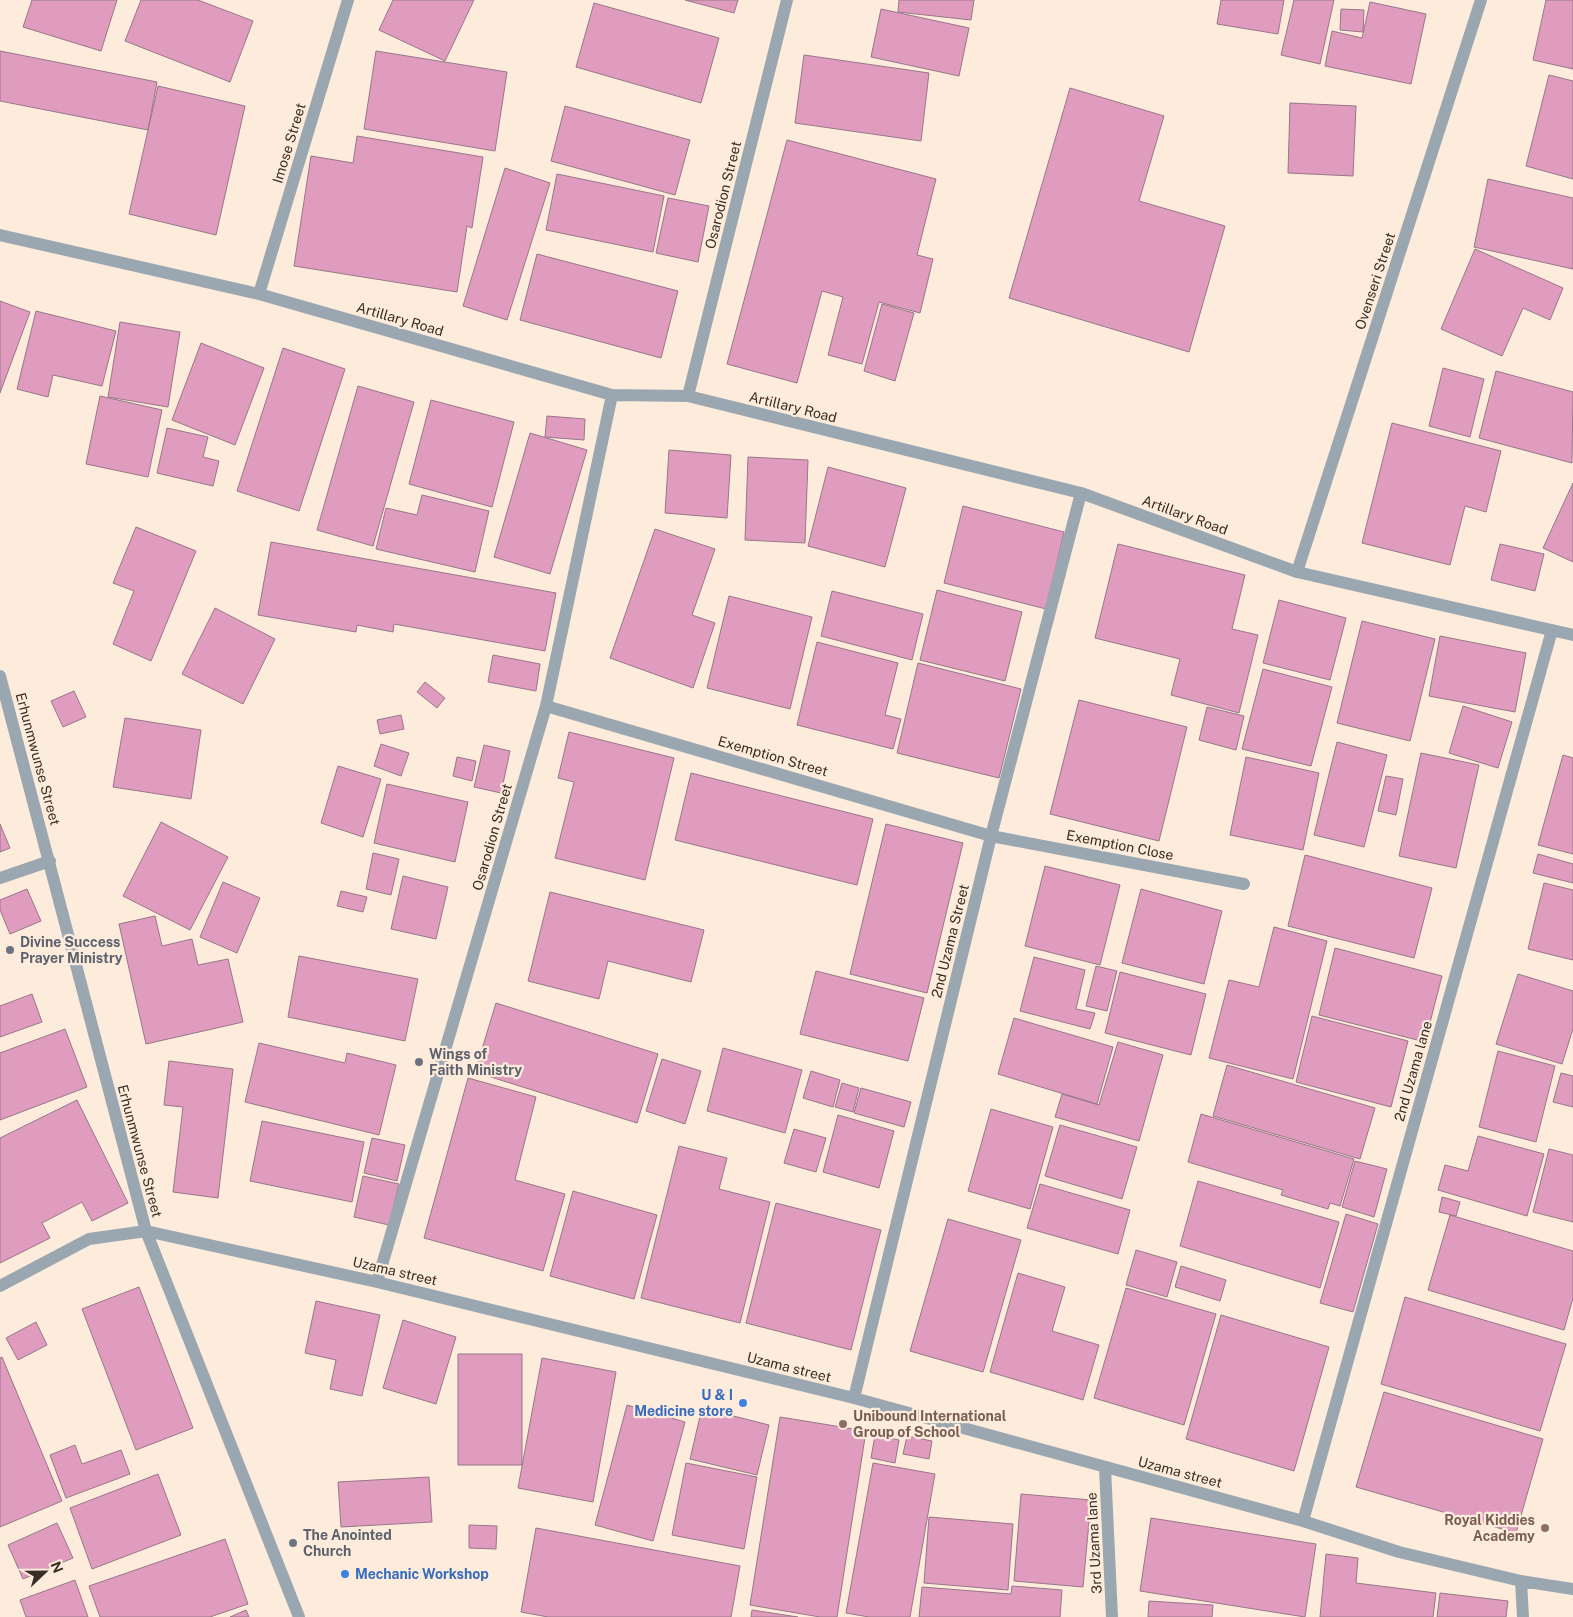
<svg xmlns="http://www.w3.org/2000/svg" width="1573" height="1617" font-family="'Public Sans',sans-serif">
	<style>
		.building { fill: #df9cbf; stroke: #987788 }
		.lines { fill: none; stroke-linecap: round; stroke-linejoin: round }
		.minor { stroke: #9aa7b1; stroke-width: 12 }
		.worship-dot { fill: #6b7280; stroke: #fdebdb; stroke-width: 2 }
		.shop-dot { fill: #3f7fe0; stroke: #fdebdb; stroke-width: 2 }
		.education-dot { fill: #8d6e63; stroke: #fdebdb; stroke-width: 2 }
		.labels { text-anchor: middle; stroke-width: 4.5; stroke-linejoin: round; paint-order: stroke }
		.street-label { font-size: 14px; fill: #392e24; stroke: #fdebdb }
		.worship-label { font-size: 14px; font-weight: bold; fill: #5b616d; stroke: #fdebdb; text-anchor: start }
		.shop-label { font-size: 14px; font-weight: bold; fill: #366cbe; stroke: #fdebdb; text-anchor: end }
		.education-label { font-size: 14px; font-weight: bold; fill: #785e54; stroke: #fdebdb; text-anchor: start }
	</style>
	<rect width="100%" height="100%" fill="#fdebdb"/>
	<path class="building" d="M32 0H117L101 51 23 27Z
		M141 0H198L253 21 230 82 125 41Z
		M393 0H474L445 61 379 30Z
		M685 0H738L734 13Z
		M899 0H974L971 20 898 12Z
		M1221 0H1284L1278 34 1217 24Z
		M1294 0H1334L1320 64 1281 55Z
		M1546 0H1573V69L1533 60Z
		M1370 2 1426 14 1411 84 1325 66 1332 31 1362 38Z
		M594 3 719 38 701 103 576 67Z
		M881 9 969 28 959 76 871 57Z
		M1341 9 1364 10 1363 32 1340 30Z
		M0 51 157 82 148 130 0 101Z
		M376 51 507 72 495 151 364 129Z
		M804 55 929 73 921 141 795 123Z
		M1549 75 1573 81V179L1526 166Z
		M158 86 245 106 216 235 129 214Z
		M1070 88 1164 116 1139 201 1225 226 1189 352 1009 298Z
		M1290 103 1356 106 1353 176 1288 173Z
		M565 106 690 140 675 195 551 161Z
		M357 136 483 157 472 228 467 226 457 292 294 266 311 156 353 163Z
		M787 140 936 179 917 255 933 259 920 313 879 302 862 364 828 355 843 297 822 291 797 383 727 364Z
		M505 168 550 183 507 320 463 306Z
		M557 174 664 196 653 252 546 230Z
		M1488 179 1573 198V269L1474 247Z
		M668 198 709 206 698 262 656 253Z
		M1475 249 1563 288 1550 320 1523 308 1502 356 1441 329Z
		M537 254 678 291 661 358 520 320Z
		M0 301 30 312 0 393Z
		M882 304 914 313 895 381 864 371Z
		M36 311 116 331 102 386 53 375 48 397 17 389Z
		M120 322 180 332 168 407 108 397Z
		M201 343 264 368 235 445 172 420Z
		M283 348 345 369 299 511 237 491Z
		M1443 368 1484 379 1470 437 1429 426Z
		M1496 371 1573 392 1572 463 1479 438Z
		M358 386 414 402 373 546 317 530Z
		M100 396 162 410 148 477 86 464Z
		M431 400 514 422 492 507 409 484Z
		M547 416 585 419 584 440 545 437Z
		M1392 423 1501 451 1486 512 1465 506 1450 565 1362 543Z
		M167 428 208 437 203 457 219 461 213 486 157 473Z
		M530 433 587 450 550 574 494 557Z
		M669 450 731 455 727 518 665 513Z
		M748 457 808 460 805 543 745 540Z
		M828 467 906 488 885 567 808 546Z
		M1573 483V562L1543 548Z
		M422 495 489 511 475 572 376 549 386 508 417 515Z
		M963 506 1064 532 1046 609 944 583Z
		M136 527 196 551 151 661 113 644 134 591 113 583Z
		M655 529 715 549 692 615 715 623 693 688 610 658Z
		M271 542 556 593 545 651 394 624 393 632 357 625 356 632 258 615Z
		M1118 544 1245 575 1232 629 1258 635 1239 713 1171 695 1180 659 1095 638Z
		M1500 544 1544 554 1535 591 1491 580Z
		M937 590 1022 612 1005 681 920 660Z
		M832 591 923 614 912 660 821 636Z
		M729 596 812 617 790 709 707 688Z
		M1279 600 1346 618 1330 680 1263 663Z
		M215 608 275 639 243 704 182 674Z
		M1362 621 1435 639 1410 741 1337 723Z
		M1440 636 1526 653 1515 712 1429 696Z
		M817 642 898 663 885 715 901 719 893 749 797 725Z
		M493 655 540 664 536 691 488 682Z
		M918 663 1021 689 999 778 897 753Z
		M1263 669 1332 687 1311 766 1242 749Z
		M425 682 445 698 437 708 417 692Z
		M74 691 86 717 63 727 51 701Z
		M1079 700 1187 727 1159 841 1050 814Z
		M1463 706 1512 722 1498 768 1449 753Z
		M1207 707 1244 716 1236 750 1199 740Z
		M401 715 404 729 380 734 377 720Z
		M125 718 201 730 191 799 113 787Z
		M569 732 674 758 645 880 555 858 574 782 558 778Z
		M1337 742 1387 755 1364 847 1314 835Z
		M381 744 409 753 401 776 374 766Z
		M484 745 510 751 501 793 474 787Z
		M1421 753 1479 765 1456 868 1399 856Z
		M1563 755 1573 758V854L1538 845Z
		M457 757 476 761 472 781 453 776Z
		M1246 757 1319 773 1303 850 1230 835Z
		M338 766 381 779 363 837 321 823Z
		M691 773 873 819 857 885 675 840Z
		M1386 776 1403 779 1396 815 1378 811Z
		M387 784 468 802 455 862 374 843Z
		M161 822 228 857 190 930 123 896Z
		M0 824 10 848 0 852Z
		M886 824 963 843 927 993 850 974Z
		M373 853 399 859 391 895 366 889Z
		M1538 854 1573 864V883L1533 873Z
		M1305 855 1432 888 1414 958 1288 926Z
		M1045 866 1120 885 1100 965 1025 946Z
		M403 876 448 887 436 939 391 929Z
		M223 882 260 898 237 953 200 937Z
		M1544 883 1573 890V960L1528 949Z
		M27 889 41 921 10 934 0 910V900Z
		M1141 889 1222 911 1204 984 1122 963Z
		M341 891 367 897 363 912 337 906Z
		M550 892 704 930 691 982 608 961 599 999 528 981Z
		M155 916 162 946 192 939 198 965 228 959 243 1022 146 1044 119 924Z
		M1274 927 1327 941 1293 1079 1209 1058 1229 980 1259 987Z
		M1335 948 1442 976 1425 1042 1319 1015Z
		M299 956 418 979 405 1041 288 1017Z
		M1034 957 1085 970 1076 1009 1095 1013 1090 1029 1020 1011Z
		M1096 966 1117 971 1107 1011 1086 1006Z
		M816 971 924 998 908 1061 800 1034Z
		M1120 972 1206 994 1191 1055 1105 1033Z
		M1518 974 1573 991V1029L1562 1064 1496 1044Z
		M32 994 42 1022 0 1037V1006Z
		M496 1003 658 1054 637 1123 475 1072Z
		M1312 1016 1408 1041 1391 1107 1296 1082Z
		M1014 1018 1113 1047 1097 1104 998 1074Z
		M65 1029 87 1087 0 1120V1053Z
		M1118 1042 1163 1055 1139 1141 1055 1117 1062 1094 1099 1105Z
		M259 1043 345 1063 347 1053 396 1065 379 1135 245 1102Z
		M723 1048 802 1070 785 1133 707 1111Z
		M1498 1051 1555 1066 1536 1142 1479 1127Z
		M662 1059 701 1071 685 1124 646 1111Z
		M169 1061 233 1069 218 1198 173 1192 183 1107 164 1105Z
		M1227 1065 1375 1108 1360 1159 1213 1116Z
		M811 1071 840 1080 833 1107 803 1098Z
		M1561 1073 1573 1076V1107L1553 1102Z
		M468 1078 536 1097 515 1180 565 1194 543 1271 424 1238Z
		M842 1083 859 1088 853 1112 835 1107Z
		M861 1088 911 1102 904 1127 854 1113Z
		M77 1100 128 1203 92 1221 82 1202 42 1223 50 1238 0 1263V1138Z
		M991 1109 1053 1127 1030 1209 968 1191Z
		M1201 1114 1354 1159 1340 1206 1330 1203 1328 1209 1281 1195 1283 1190 1188 1162Z
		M838 1115 894 1131 879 1188 823 1172Z
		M262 1121 364 1142 352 1202 250 1181Z
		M1060 1125 1137 1147 1122 1199 1045 1176Z
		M794 1129 826 1138 816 1172 784 1163Z
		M1478 1136 1544 1154 1527 1216 1438 1190 1445 1165 1468 1171Z
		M372 1138 405 1145 397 1181 364 1173Z
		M679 1146 727 1158 719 1189 770 1202 740 1323 641 1298Z
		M1549 1149 1573 1155V1222L1533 1212Z
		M1355 1161 1387 1169 1374 1217 1342 1207Z
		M363 1176 399 1184 389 1225 354 1217Z
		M1198 1181 1339 1222 1320 1288 1180 1246Z
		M1040 1184 1130 1210 1118 1254 1027 1228Z
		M573 1191 657 1215 634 1299 550 1276Z
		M1442 1197 1460 1202 1456 1216 1439 1212Z
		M776 1203 881 1230 851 1350 746 1323Z
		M1346 1214 1378 1224 1353 1312 1320 1303Z
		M1450 1215 1573 1251V1298L1564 1330 1428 1290Z
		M948 1219 1021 1240 983 1372 910 1351Z
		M1136 1250 1177 1262 1167 1297 1126 1285Z
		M1181 1266 1226 1280 1220 1301 1175 1287Z
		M1018 1273 1065 1287 1052 1331 1099 1345 1083 1400 990 1372Z
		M139 1287 193 1428 136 1450 82 1309Z
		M1126 1288 1216 1314 1184 1425 1094 1398Z
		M1405 1297 1566 1344 1540 1431 1381 1384Z
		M316 1301 380 1315 362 1396 330 1389 336 1360 305 1353Z
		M1221 1315 1329 1347 1294 1471 1186 1439Z
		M403 1320 456 1337 436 1404 383 1388Z
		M36 1322 47 1345 18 1360 6 1338Z
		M458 1354H522V1465H458Z
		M2 1357 62 1501 0 1527V1358Z
		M542 1358 616 1372 593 1502 518 1488Z
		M1384 1392 1543 1439 1516 1533 1356 1487Z
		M627 1405 685 1422 653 1541 595 1525Z
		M702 1408 769 1425 757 1475 690 1459Z
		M780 1417 866 1431 837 1617H820L750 1605Z
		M875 1435 899 1440 895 1463 871 1458Z
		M907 1436 932 1441 929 1459 903 1454Z
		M75 1445 82 1464 121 1450 130 1474 66 1498 50 1455Z
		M686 1463 757 1477 744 1549 672 1535Z
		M873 1463 935 1474 910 1617H869L846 1613Z
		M158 1474 181 1535 92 1569 70 1508Z
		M429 1477 432 1522 341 1527 338 1482Z
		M1021 1494 1091 1500 1083 1587 1014 1581Z
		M929 1517 1013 1524 1008 1590 924 1583Z
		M1151 1518 1316 1544 1305 1617 1140 1591Z
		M57 1523 73 1558 23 1579 8 1545Z
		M469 1525 497 1526 496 1549 469 1548Z
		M536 1528 740 1566 731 1617H548L521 1612Z
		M225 1539 248 1604 210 1617H100L89 1586Z
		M1326 1554 1358 1558 1356 1583 1436 1593 1433 1617H1320Z
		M75 1580 88 1617H26L20 1600Z
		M1012 1586 1062 1590 1060 1617H919L922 1587 1011 1594Z
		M1440 1593 1508 1601 1506 1617H1437Z
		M1149 1601 1213 1605 1212 1617H1148Z
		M246 1610 249 1617H230Z
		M752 1610 798 1617H751Z"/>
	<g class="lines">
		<path class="minor" d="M0 235 259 294 612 395 688 396 1081 493 1297 572 1573 635
			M259 294 348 0
			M688 396 787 0
			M1297 572 1481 0
			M0 676 146 1231 299 1617
			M546 706 991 836 1244 884
			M0 878 50 861
			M377 1282 546 706 612 395
			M0 1286 89 1239 146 1231 377 1282 854 1398 1303 1521 1399 1552 1521 1581 1573 1589
			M854 1398 991 836 1081 493
			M1105 1468 1112 1617
			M1303 1521 1552 630
			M1521 1581 1523 1617"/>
	</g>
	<g class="worship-dot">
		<circle cx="10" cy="950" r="5"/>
		<circle cx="419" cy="1062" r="5"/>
		<circle cx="293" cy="1543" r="5"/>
	</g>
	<g class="shop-dot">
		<circle cx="743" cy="1403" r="5"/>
		<circle cx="345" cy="1574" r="5"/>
	</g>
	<g class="education-dot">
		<circle cx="843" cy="1424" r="5"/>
		<circle cx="1545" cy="1528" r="5"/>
	</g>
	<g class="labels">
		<g class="street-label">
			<text transform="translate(289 143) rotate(-73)" y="5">Imose Street</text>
			<text transform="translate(723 195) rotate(-76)" y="5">Osarodion Street</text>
			<text transform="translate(1375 281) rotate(-72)" y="5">Ovenseri Street</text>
			<text transform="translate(400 319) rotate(16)" y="5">Artillary Road</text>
			<text transform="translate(793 407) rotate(14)" y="5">Artillary Road</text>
			<text transform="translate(1185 515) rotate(20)" y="5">Artillary Road</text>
			<text transform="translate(773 756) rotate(16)" y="5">Exemption Street</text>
			<text transform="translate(38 759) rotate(75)" y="5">Erhunmwunse Street</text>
			<text transform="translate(492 837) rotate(-74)" y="5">Osarodion Street</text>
			<text transform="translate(1120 845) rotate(11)" y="5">Exemption Close</text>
			<text transform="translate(950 941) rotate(-76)" y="5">2nd Uzama Street</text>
			<text transform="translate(1413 1071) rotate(-74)" y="5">2nd Uzama lane</text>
			<text transform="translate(140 1151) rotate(75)" y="5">Erhunmwunse Street</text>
			<text transform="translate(395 1271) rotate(13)" y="5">Uzama street</text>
			<text transform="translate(789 1367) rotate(14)" y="5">Uzama street</text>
			<text transform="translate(1180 1472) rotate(15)" y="5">Uzama street</text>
			<text transform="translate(1094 1543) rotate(-93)" y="5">3rd Uzama lane</text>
		</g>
		<g class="worship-label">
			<text x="20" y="947">Divine Success<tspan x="20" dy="16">Prayer Ministry</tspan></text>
			<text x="429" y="1059">Wings of<tspan x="429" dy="16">Faith Ministry</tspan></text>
			<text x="303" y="1540">The Anointed<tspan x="303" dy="16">Church</tspan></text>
		</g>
		<g class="shop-label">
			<text x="733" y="1400">U &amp; I<tspan x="733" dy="16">Medicine store</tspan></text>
			<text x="355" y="1579" text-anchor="start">Mechanic Workshop</text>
		</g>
		<g class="education-label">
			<text x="853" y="1421">Unibound International<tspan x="853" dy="16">Group of School</tspan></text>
			<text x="1535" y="1525" text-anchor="end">Royal Kiddies<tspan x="1535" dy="16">Academy</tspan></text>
		</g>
	</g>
	<g transform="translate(45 1572) rotate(68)" stroke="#fdebdb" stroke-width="4" paint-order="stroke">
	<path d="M0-4L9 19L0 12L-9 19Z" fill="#392e24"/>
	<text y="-8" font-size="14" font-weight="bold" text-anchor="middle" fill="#392e24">N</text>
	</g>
</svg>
